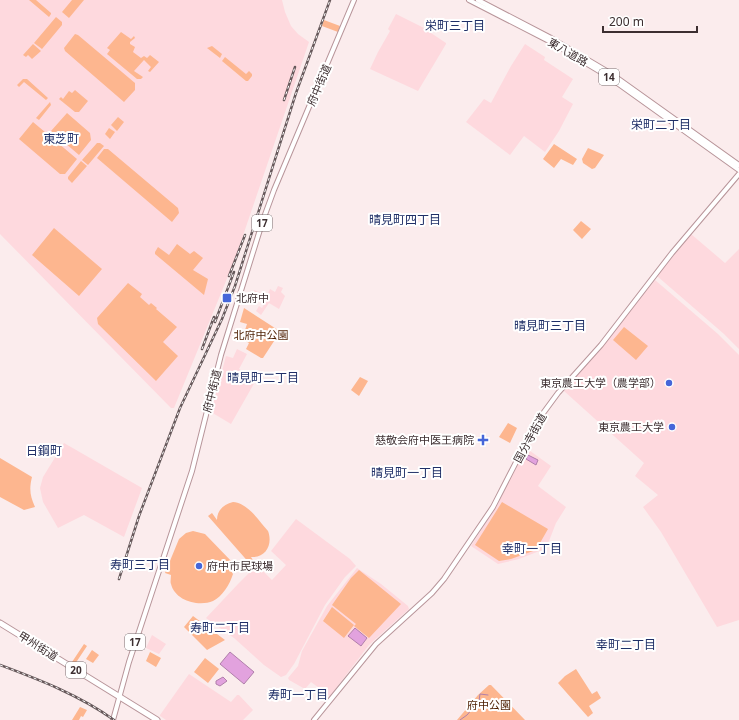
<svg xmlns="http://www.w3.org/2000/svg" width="739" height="720" font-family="'Noto Sans','Noto Sans JP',sans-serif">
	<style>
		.built { fill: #fed9de }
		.green { fill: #fdb68f }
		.water { fill: #e2a2de; stroke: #b07faa }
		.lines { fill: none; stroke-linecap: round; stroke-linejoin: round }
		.stream { stroke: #b07faa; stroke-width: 1 }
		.major-casing { stroke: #b8959a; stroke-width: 6 }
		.highway-casing { stroke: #b8959a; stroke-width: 7 }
		.major { stroke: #fff; stroke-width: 4 }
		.highway { stroke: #fff; stroke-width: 5 }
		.rail-casing { stroke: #66585a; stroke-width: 2.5 }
		.rail { stroke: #fff; stroke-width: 1; stroke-dasharray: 3; stroke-linecap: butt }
		.poi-dot { fill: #4666d9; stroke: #fff; stroke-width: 1.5 }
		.labels { text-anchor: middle; stroke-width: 4; stroke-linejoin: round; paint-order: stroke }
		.shield { fill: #fff; stroke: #766d6e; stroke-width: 1 }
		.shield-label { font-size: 10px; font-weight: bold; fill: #3c2e30 }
		.street-label { font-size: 11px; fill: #3c2e30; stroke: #fff }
		.poi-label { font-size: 11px; fill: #3c2e30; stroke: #fff; text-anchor: end }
		.park-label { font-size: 11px; fill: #4d1e00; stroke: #fff }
		.neighbourhood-label { font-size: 12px; fill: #1f2f67; stroke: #fff }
	</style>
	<rect width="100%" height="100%" fill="#fbeced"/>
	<path class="built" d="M0 0H282L285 12 291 26 298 34 309 42 235 259 174 408H171L0 234Z
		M396 14 422 27 446 43V44L418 91 370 69 378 52 390 31 388 29Z
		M525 44 545 57 544 60 573 79 562 97 573 104 559 131 545 152 524 136 510 155 466 122 484 99 491 103 511 66Z
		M691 234 725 263 739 249V349L724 334 657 276Z
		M655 280 718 334 739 355V620L717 627 661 532 643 507 658 495 635 476 644 463 564 391Z
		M278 286 283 288 281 292 285 296 279 309 269 303 261 315 256 311 259 306 262 308 266 301 252 295 254 290 267 296 270 289 275 292Z
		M237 349 247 354 239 369 256 380 231 424 211 412 226 356 233 358Z
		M64 443 142 488 124 537 84 515 58 528 43 502 40 488 43 477Z
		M526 448 551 466 538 486 566 507 556 523 549 541 542 550 519 559 498 564 471 546 497 505Z
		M296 519 350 559 356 566 345 577 325 605 294 664 286 675 281 677 264 665 234 638 206 618 238 584 257 565 272 580 286 565 271 551Z
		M357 568 381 584 408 606 409 609 369 645 330 696 311 682 305 689 289 680 288 678 298 666 302 651 327 606Z
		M152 635 166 644 159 654 146 648Z
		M189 674 231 702 237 695H239L253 710 243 720H166L160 716V715Z"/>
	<path class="green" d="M29 0H36L51 13V14L49 17Z
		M72 0H84L69 18 62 12Z
		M56 17 62 22V25L42 49 34 43Z
		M324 20 340 26 338 32 322 26Z
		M121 32 131 39 134 36 135 38 130 42V44L135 47 133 52 141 58 144 56 147 58 150 55 159 62 150 72 148 71 151 67 144 60 134 71 143 77 141 79H137L107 54 110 50 107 48Z
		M75 34 78 35 135 83V90L124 102 65 51 64 48Z
		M33 44 41 51 32 59 28 55 26 57 23 55Z
		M212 46 222 54 220 58 207 48Z
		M225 57 246 74 249 71 252 74V76L248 81H246L222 61Z
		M23 79H27L48 98 46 100 24 82 19 87 17 85Z
		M75 90 88 101 79 112H75L59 99 61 97 63 99 69 91 72 93Z
		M50 102 51 105 39 120 36 118Z
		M67 113 90 133 91 140 79 155 51 131Z
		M118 117 124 122 117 131 111 125Z
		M33 122 77 159 65 174H60L19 139Z
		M109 128 115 132 110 139 105 134Z
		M97 143H100L104 146 88 165 82 160Z
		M554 144 577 159 573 165 561 159 554 168 543 159Z
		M588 148 604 155 595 168 592 169 583 163 582 159Z
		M104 149H108L178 208 179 213 172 222 97 158Z
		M81 161 87 166 72 183 68 179V177Z
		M581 221 591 229 582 239 573 230Z
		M54 228 102 269 79 296 32 255Z
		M177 244 190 254 194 251 203 258 193 270 208 279 204 295 155 254V252L158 247 169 255Z
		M128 283 142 294 140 297 149 305 151 303 157 308 156 309 177 327 163 342 178 356 156 381 98 324 97 318Z
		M244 308 278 330V335L263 358H261L246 349 249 343 242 339 247 324 240 322Z
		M624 327 648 346 636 360 613 340Z
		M360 377 368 381 359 396 351 390Z
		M508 423 517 428 510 443 499 437Z
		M0 458 32 477C29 489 30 496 35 507L24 510 0 497Z
		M233 502C248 503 259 521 268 531 273 544 266 558 251 557L254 562 251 565 208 516 212 513 217 520C217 510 224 504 233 502Z
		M502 502 548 529 536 550 511 559 499 561 475 545Z
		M193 531 205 534 234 564 229 568 233 574C230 584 222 597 213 601 199 607 175 601 171 584 170 582 171 578 171 575L165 573 179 539 186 533Z
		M359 570 401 604 369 638 354 626 356 624 332 605 351 578Z
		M332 607 354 625 344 638 323 621Z
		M193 616 225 640 207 650 184 627Z
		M84 644 87 646 75 664 72 662Z
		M92 650 99 655 93 663 86 659Z
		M150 652 161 658 156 667 146 661Z
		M205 658 219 669 208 683 194 672Z
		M576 669 592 694 597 691 601 698 589 706 593 713 588 717 558 683 565 676Z
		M489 685H491L525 720H457L478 695Z
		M80 707 87 710 83 717 81 716 79 720H72Z"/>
	<path class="water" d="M528 455 538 460 536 465 526 459Z
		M355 628 367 638 361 646 348 636Z
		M230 652 254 672 244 684 220 664Z
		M223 677 227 681 220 686 216 684V681Z"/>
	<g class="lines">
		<path class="stream" d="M460 720 467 715 479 701 480 694 488 695"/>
		<defs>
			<path id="major" d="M469 0 549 41 609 77 739 170
				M478 0 551 38 610 73 739 165
				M113 720 129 662 192 471 221 355 263 220 274 190 354 0
				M314 720 376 644 432 593 444 579 493 507 531 433 544 412 558 393 601 345 672 253 739 174"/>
			<path id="highway" d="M0 623 157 720"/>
		</defs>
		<use href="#major" class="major-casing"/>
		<use href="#highway" class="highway-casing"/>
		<use href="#major" class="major"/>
		<use href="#highway" class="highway"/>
		<defs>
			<path id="rail" d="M284 100 295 67
				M229 276 245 235
				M215 322 234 272
				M202 349 214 317
				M119 579 139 516 180 408 222 319 235 286 296 93 330 0
				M0 665C40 680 79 695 114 720"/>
		</defs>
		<use href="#rail" class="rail-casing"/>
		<use href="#rail" class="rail"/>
	</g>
	<g class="poi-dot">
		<rect x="222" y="293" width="10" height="10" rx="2"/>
		<circle cx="669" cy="383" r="4"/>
		<circle cx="672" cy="427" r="4"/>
		<path d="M481 434h4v4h4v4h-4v4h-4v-4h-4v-4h4z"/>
		<circle cx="199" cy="566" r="4"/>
	</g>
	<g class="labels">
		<g class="shield">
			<rect x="599" y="69" width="20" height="16" rx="3"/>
			<rect x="252" y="215" width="20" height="16" rx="3"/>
			<rect x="125" y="634" width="20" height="16" rx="3"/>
			<rect x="66" y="662" width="20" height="16" rx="3"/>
		</g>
		<g class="shield-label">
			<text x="609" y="81">14</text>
			<text x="262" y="227">17</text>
			<text x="135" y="646">17</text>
			<text x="76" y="674">20</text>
		</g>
		<g class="street-label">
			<text transform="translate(568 52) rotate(30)" y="4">東八道路</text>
			<text transform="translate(319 85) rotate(-67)" y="4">府中街道</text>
			<text transform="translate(212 391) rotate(-76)" y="4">府中街道</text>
			<text transform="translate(530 438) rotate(-61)" y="4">国分寺街道</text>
			<text transform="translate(38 646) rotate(32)" y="4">甲州街道</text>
		</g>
		<g class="poi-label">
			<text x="236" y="302" text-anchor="start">北府中</text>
			<text x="661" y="387">東京農工大学（農学部）</text>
			<text x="664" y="431">東京農工大学</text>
			<text x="474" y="444">慈敬会府中医王病院</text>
			<text x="207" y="570" text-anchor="start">府中市民球場</text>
		</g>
		<g class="park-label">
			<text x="261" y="339">北府中公園</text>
			<text x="489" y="709">府中公園</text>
		</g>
		<g class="neighbourhood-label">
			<text x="455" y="30">栄町三丁目</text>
			<text x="661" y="129">栄町二丁目</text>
			<text x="61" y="143">東芝町</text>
			<text x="405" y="224">晴見町四丁目</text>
			<text x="550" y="330">晴見町三丁目</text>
			<text x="263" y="382">晴見町二丁目</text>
			<text x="44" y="455">日鋼町</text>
			<text x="407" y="477">晴見町一丁目</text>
			<text x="532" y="553">幸町一丁目</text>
			<text x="140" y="569">寿町三丁目</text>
			<text x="220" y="632">寿町二丁目</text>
			<text x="626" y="649">幸町二丁目</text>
			<text x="298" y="699">寿町一丁目</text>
		</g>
	</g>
	<path d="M603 26v6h94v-6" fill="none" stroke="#3c2e30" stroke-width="2"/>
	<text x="609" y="26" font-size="12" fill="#3c2e30" stroke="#ffffff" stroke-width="3" paint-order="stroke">200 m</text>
</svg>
